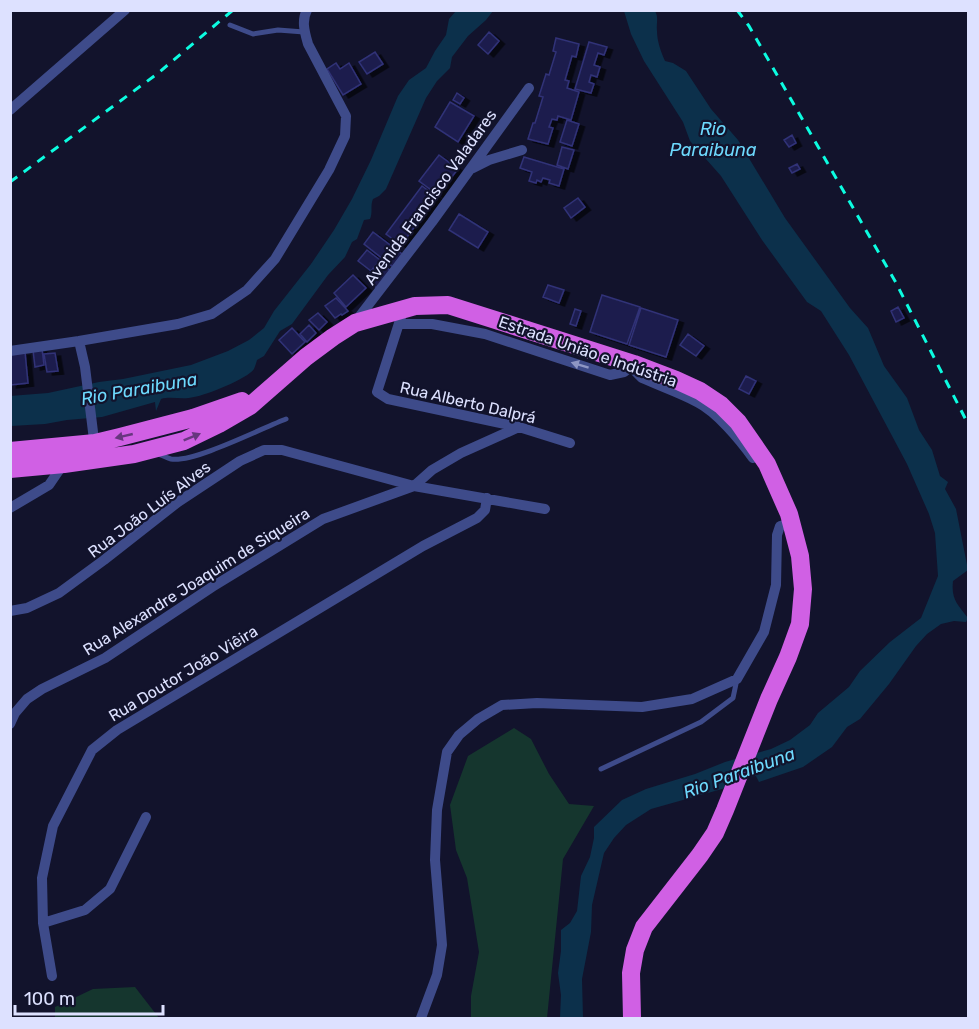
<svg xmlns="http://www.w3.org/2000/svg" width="979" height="1029" font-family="Rubik,sans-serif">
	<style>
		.green { fill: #15362e }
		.water { fill: #0c304b }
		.building { fill: #1e1f4d; stroke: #303278; stroke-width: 1.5; filter: url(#shadow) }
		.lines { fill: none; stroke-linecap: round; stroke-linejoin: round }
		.service { stroke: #3e4b8a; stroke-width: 5 }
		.minor { stroke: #3e4b8a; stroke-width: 10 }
		.trunk { stroke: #d060e4; stroke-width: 18 }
		.rail { stroke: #0cfce0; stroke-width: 3; stroke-dasharray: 9 8; stroke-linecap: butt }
		.oneway { fill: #8e96c4 }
		.oneway2 { fill: #67367f }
		.labels { text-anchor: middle; stroke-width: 4.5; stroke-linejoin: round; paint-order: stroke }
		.street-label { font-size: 16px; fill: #dde1ff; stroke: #12132c }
		.water-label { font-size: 18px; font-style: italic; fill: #6dd9fd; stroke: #12132c }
	</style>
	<defs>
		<filter id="shadow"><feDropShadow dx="5.5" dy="3" stdDeviation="0" flood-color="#0009"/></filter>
	</defs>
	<rect width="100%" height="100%" fill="#12132c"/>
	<path class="green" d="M514 728 531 739 549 774 569 804 594 806 563 859 547 1018H471V996L479 952 467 878 456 850 450 805 468 756Z
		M135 987 159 1018H55V1007L93 989Z"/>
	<path class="water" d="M456 11H493L486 20 468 36 452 57 450 68 437 81 426 98 386 189 379 196 373 199C370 206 373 212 370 219L364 220 357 239 352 242 345 257 328 275 292 324 280 331 264 356 257 360C257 361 254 369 254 369 247 379 206 395 194 397 183 400 170 396 161 399L156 411 155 402 102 417 67 420 45 424 11 426 10 396 48 393 99 382 123 379 191 365 228 351 249 340 264 328 274 311 311 264 334 230 352 199 371 160 398 96 409 80 426 68 435 51 446 35 449 19Z
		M624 11H655C659 18 656 23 657 31 657 41 661 52 665 61L673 63 686 71 711 109 738 140 785 218 850 308 868 328 884 366 907 398 919 430 932 450 940 476 948 482 945 489 956 509 968 570 953 581C951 599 957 604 968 618L966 622 954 621 941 624 927 634 916 646 889 684 860 719 847 727 832 747 803 767 759 782 756 776 750 777 722 789 651 809 626 825 614 838 604 853 592 905 591 932 582 979 583 1018H560L561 995 558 973 561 951V930L570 923 577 911 581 876 590 857 594 838V827L622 800 646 789 695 774 725 762 771 749 790 740 810 725 818 713 849 687 860 671 890 642 921 618 938 576 935 533 929 514 907 464 849 355 821 311 807 302 762 240 721 176 690 141 683 122 644 61 631 34Z"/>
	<path class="building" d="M489 32 499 41 488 54 478 45Z
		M556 38 579 44 576 57 572 56 565 80 569 81 567 88 579 92 571 120 558 116 557 120 552 119 549 127 553 128 548 144 528 139 533 123H535L543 97 539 96 546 74 549 75 556 52 553 51Z
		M589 42 607 47 604 55 598 53 594 65 600 67 597 77 591 75 589 82 594 84 591 93 575 89Z
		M375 52 383 64 367 74 359 62Z
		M336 63 340 69 349 63 361 84 343 95 327 69Z
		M457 93 464 98 460 104 453 100Z
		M450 102 474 116 458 142 435 127Z
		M567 120 579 124 572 146 560 142Z
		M792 135 796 143 789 147 784 140Z
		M562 147 574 150 568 169 557 165Z
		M439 155 458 169 438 195 419 181Z
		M524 157 564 169 559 186 549 183 550 180 543 178 541 182 537 180 536 183 529 181 532 172 520 168Z
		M797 164 800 169 792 173 789 168Z
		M422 186 437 197 401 245 386 234Z
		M578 198 585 207 571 218 564 208Z
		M459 214 488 232 478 248 449 230Z
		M373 232 402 254 393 267 364 244Z
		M367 250 380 260 371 271 358 261Z
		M379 262 391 271 377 288 371 284 374 281 368 276Z
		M353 275 366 288 346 307 334 293Z
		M548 285 564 290 559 303 543 297Z
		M602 295 640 307 627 344 590 332Z
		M336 298 348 311 342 315 341 314 335 318 325 306Z
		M898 307 904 318 896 322 891 311Z
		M641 308 678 320 666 357 629 345Z
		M575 309 581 311 576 326 570 324Z
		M318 313 327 322 319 330 309 320Z
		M309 325 316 333 307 342 300 334Z
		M292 328 305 342 292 354 279 340Z
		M688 334 704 346 696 356 680 345Z
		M42 349 44 365 35 367 33 350Z
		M25 352 28 383 11 385 10 354Z
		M55 353 58 371 47 372 44 354Z
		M746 376 756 381 749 394 739 389Z"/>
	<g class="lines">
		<path class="service" d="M230 25 253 34 278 30 304 32
			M158 454C162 455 167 458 171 459 194 463 262 428 286 419
			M601 769 701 722 733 698 737 679"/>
		<path class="minor" d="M10 110 125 10
			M473 168 489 160 522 150
			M401 317 377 392 388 399 519 427 570 443
			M356 321 432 222 529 88
			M399 324H432L485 334 610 375 624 372 634 364 636 372 642 378C660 386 680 393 697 402 717 412 740 440 753 458
			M10 351 79 341
			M95 448 85 367 79 341 178 324 212 314 247 290 275 259 329 170 345 136 346 116 308 44C305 33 301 21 307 10
			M10 508 49 485 64 463
			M10 611 27 608 59 593 104 560 178 502 240 461 264 450H282L414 486 545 509
			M10 724 15 713 27 699 42 689 105 658 212 587 323 519 414 486 432 470 461 453 519 427
			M43 923 85 910 110 889 146 817
			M52 976 43 923 42 878 53 826 92 750 117 730 423 546 477 518 485 510 487 498
			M421 1018 437 975 442 945 435 860 437 810 447 752 459 735 478 719 502 705 537 703 642 707 692 699 737 679 764 632 776 585 777 535 780 526 788 524 793 525"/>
		<path class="trunk" d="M10 451 95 443 120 437 193 418 242 401
			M10 469 64 464 134 454 184 441 219 424 250 406 306 357 333 337 355 323 415 306 448 305 634 364 676 380 700 391 721 405 738 422 767 464 789 514 800 556 803 589 800 624 788 657 769 699 725 810 715 833 700 855 644 927 635 950 631 973 632 1018"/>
		<path class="rail" d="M737 10 749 26 895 281 968 424
			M10 182 157 74 233 10"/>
	</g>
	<defs><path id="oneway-solid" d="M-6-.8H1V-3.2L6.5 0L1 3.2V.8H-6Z" transform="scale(1.5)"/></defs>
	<use class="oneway" href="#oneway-solid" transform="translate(580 365) rotate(-163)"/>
	<g class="oneway2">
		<use href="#oneway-solid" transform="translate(124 436) rotate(167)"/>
		<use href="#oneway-solid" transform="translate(192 437) rotate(-22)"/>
	</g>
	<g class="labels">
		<g class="street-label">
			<text transform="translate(430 197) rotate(-54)" y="6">Avenida Francisco Valadares</text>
			<text transform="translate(588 351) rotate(19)" y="6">Estrada União e Indústria</text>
			<text transform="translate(468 402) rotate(13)" y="6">Rua Alberto Dalprá</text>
			<text transform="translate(149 509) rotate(-37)" y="6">Rua João Luís Alves</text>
			<text transform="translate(196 581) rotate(-32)" y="6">Rua Alexandre Joaquim de Siqueira</text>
			<text transform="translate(183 673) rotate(-31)" y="6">Rua Doutor João Viêira</text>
		</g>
		<g class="water-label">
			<text x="713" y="135">Rio<tspan x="713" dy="21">Paraibuna</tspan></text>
			<text transform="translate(139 389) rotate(-10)" y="6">Rio Paraibuna</text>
			<text transform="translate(739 773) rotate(-20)" y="6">Rio Paraibuna</text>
		</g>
	</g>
	<rect width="979" height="1029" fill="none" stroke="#dde1ff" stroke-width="24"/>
	<path d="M15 1005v9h148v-9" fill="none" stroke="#dde1ff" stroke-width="3"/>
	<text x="24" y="1005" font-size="18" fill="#dde1ff" stroke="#12132c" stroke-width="4.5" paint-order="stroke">100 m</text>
</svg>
